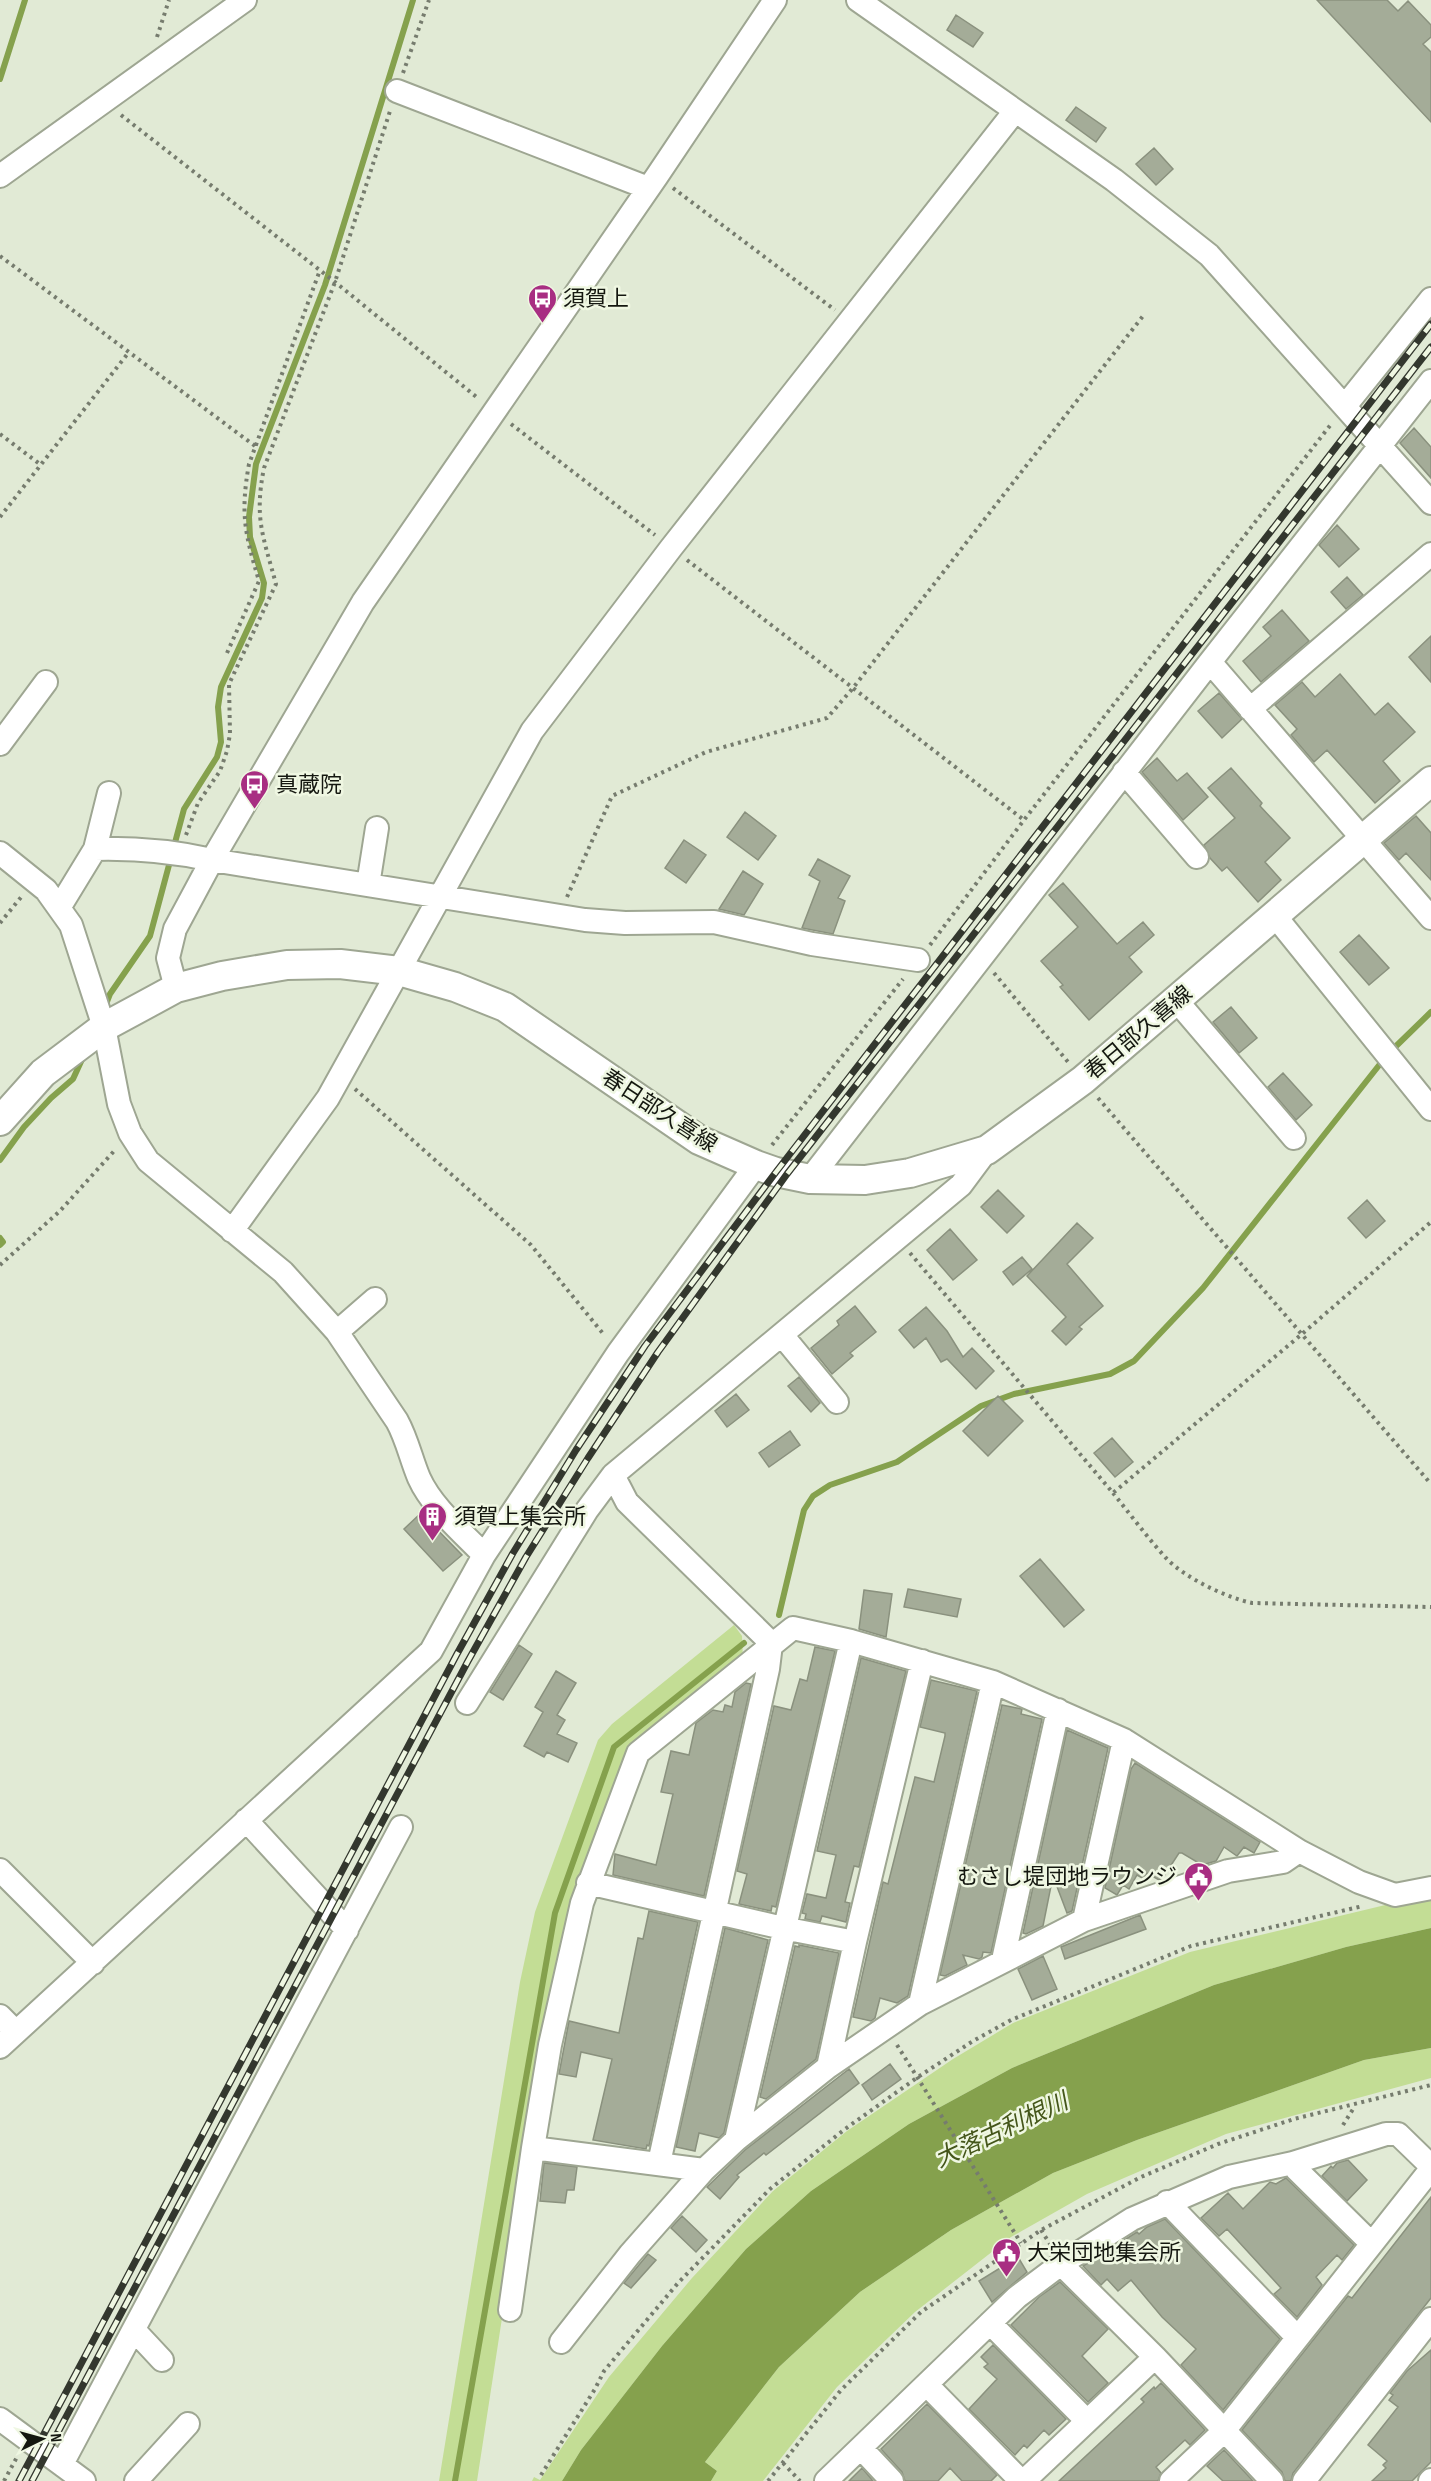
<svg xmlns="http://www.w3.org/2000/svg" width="1431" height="2481" font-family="'Sofia Sans Condensed','Noto Sans JP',sans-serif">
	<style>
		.green { fill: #c3dd95 }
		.water { fill: #85a14d }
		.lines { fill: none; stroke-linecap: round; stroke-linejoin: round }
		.stream { stroke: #85a14d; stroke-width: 6 }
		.building { fill: #a4ac98; stroke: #8a917e; stroke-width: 1.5 }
		.minor-casing { stroke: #9ea692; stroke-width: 26 }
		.major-casing { stroke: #9ea692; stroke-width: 32 }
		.path { stroke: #767c6e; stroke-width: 4; stroke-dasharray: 3 4.5; stroke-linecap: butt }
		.minor { stroke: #fff; stroke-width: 22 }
		.major { stroke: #fff; stroke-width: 28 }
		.rail-casing { stroke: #33372e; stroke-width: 7 }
		.rail { stroke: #eff7e2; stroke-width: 4.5; stroke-dasharray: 14; stroke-linecap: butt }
		.labels { text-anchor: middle; stroke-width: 5; stroke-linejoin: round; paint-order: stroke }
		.poi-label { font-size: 22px; fill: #141710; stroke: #eff7e2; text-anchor: start }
		.street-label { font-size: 22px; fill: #141710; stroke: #eff7e2 }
		.water-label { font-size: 24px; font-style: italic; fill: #44561a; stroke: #eff7e2 }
	</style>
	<rect width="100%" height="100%" fill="#e1ead5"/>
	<path class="green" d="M734 1625 742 1636 743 1660 632 1749 535 2103 477 2481H439L520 1982 535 1912 598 1740 612 1724Z
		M1431 1894V1928L1346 1947 1214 1985 1012 2068 909 2124 811 2191 746 2249 662 2346 581 2450 562 2481H532L534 2477 540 2480 609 2377 692 2278 773 2191 847 2131 953 2059 1013 2023 1190 1952Z
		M1431 2048V2078L1226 2134 1087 2194 1011 2237 915 2312 837 2387 763 2481H711L717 2471 705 2462 779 2367 860 2292 951 2230 1053 2173 1137 2140 1364 2060Z"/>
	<path class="water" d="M1431 1928V2048L1364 2060 1137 2140 1053 2173 951 2230 860 2292 779 2367 705 2462 717 2471 711 2481H562L581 2450 662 2346 746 2249 811 2191 909 2124 1012 2068 1214 1985 1346 1947Z"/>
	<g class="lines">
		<path class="stream" d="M0 79 25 0
			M105 1007 110 994 150 936 184 809 217 757 221 742 218 707 221 687 262 598 264 583 250 537 249 517 256 464 325 285 413 0
			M1391 1051 1431 1012
			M0 1160 24 1127 51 1098 73 1079 84 1055
			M0 1238 3 1242 0 1245
			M779 1615 804 1510 813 1496 830 1485 897 1462 981 1406 1014 1394 1110 1374 1134 1361 1203 1288 1384 1059
			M455 2481 555 1913 614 1747 744 1643"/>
	</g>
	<path class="building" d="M1317 0H1387L1398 11 1408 1 1431 25V37L1423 44 1431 52V122Z
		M956 15 983 33 973 47 947 30Z
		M1076 107 1106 128 1096 142 1066 120Z
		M1154 148 1173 169 1156 185 1136 164Z
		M1414 428 1431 447V478L1400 443Z
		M1337 525 1359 549 1339 567 1319 545Z
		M1347 577 1363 595 1346 609 1331 592Z
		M1282 610 1309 641 1261 682 1243 661 1271 636 1263 627Z
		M1431 636V682L1409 657Z
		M1340 674 1375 715 1388 703 1415 732 1383 761 1400 781 1375 803 1327 750 1314 762 1291 735 1297 729 1275 705 1302 682 1315 697Z
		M1219 693 1242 719 1222 738 1198 711Z
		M1157 758 1177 781 1187 773 1208 797 1183 820 1142 772Z
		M1231 768 1262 803 1260 806 1290 838 1265 862 1281 880 1258 902 1227 867 1222 871 1210 858 1204 845 1235 818 1208 788Z
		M745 812 776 836 758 860 727 837Z
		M1416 816 1431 833V880L1406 853 1399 860 1384 843Z
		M684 840 706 855 686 883 665 868Z
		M818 859 850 876 838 898 845 901 833 934 802 928 820 881 809 875Z
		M743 871 763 884 744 915 719 909Z
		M1063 883 1117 944 1143 922 1154 935 1129 957 1142 972 1089 1020 1060 987 1063 985 1041 961 1078 927 1049 895Z
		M1359 935 1389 968 1369 985 1340 952Z
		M1231 1007 1257 1038 1239 1053 1213 1022Z
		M1283 1073 1312 1105 1296 1120 1268 1087Z
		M998 1190 1024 1216 1007 1233 981 1207Z
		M1367 1200 1385 1221 1366 1238 1348 1218Z
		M1077 1223 1093 1238 1067 1264 1103 1306 1079 1327 1082 1329 1066 1345 1052 1331 1066 1317 1027 1276Z
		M950 1229 977 1260 953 1280 927 1250Z
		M1022 1257 1032 1269 1013 1285 1003 1272Z
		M855 1306 876 1332 850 1353 853 1356 832 1374 811 1348 839 1325 837 1321Z
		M926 1307 947 1331 963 1357 972 1348 994 1371 976 1389 947 1359 941 1362 926 1338 914 1348 899 1330Z
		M799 1377 820 1403 811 1412 788 1386Z
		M736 1394 749 1410 727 1427 715 1411Z
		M998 1396 1023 1421 988 1456 963 1431Z
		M790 1431 800 1445 769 1467 759 1453Z
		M1112 1438 1133 1462 1115 1477 1094 1453Z
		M421 1513 462 1555 443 1571 404 1529Z
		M1040 1559 1084 1610 1064 1627 1020 1576Z
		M908 1589 961 1599 957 1617 904 1607Z
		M864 1590 892 1594 886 1637 859 1629Z
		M519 1645 532 1654 503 1700 490 1692Z
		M815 1647 835 1651 776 1907 772 1906 771 1911 739 1904 747 1874 737 1871 774 1706 791 1710 800 1679 807 1681Z
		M861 1658 906 1671 859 1867 854 1866 845 1902 850 1903 846 1922 822 1916 820 1922 805 1919 806 1914 802 1913 807 1894 826 1898 836 1855 817 1851Z
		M556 1671 576 1683 557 1715 565 1720 557 1734 577 1743 568 1762 547 1752 544 1757 524 1746 543 1712 535 1707Z
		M931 1680 977 1691 908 1996 897 2003 880 1998 875 2018 871 2021 853 2017 883 1882 888 1884 915 1777 934 1782 945 1736V1733L920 1727Z
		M746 1683 751 1684 704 1896 613 1875 615 1854 656 1865 673 1794 661 1792 671 1751 689 1755 696 1723 713 1710 723 1712 725 1705 732 1707 735 1692Z
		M1002 1705 1022 1709 1021 1714 1042 1719 991 1953 983 1952 982 1957 979 1959 963 1955 967 1965 945 1976 940 1975Z
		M1067 1730 1108 1748 1072 1911 1067 1913 1053 1876 1043 1926 1026 1934 1023 1933Z
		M1135 1763 1260 1842 1254 1853 1244 1847 1237 1856 1224 1847 1216 1861 1202 1865 1182 1853H1179L1162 1879 1159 1880 1147 1873 1144 1879 1137 1875 1129 1889 1123 1885 1117 1895 1105 1888 1131 1769Z
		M649 1911 698 1922 649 2146 647 2145 646 2149 593 2140 612 2059 581 2052 576 2077 559 2074 569 2021 619 2033 638 1938 643 1939Z
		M1140 1915 1146 1929 1065 1959 1061 1947Z
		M725 1928 768 1940 724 2133 719 2138 699 2133 695 2151 676 2147Z
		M799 1945 839 1953 816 2059 766 2099 760 2097 795 1946 799 1947Z
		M1043 1956 1057 1989 1032 2000 1018 1969Z
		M890 2064 901 2079 872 2100 862 2085Z
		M849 2069 859 2083 766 2155 764 2153 737 2175 739 2177 720 2199 707 2187 745 2150Z
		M1348 2160 1367 2180 1347 2201 1322 2176 1331 2166 1333 2168 1337 2163Z
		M544 2163 577 2167 574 2190H567L565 2203 540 2201Z
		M1286 2178 1354 2245 1342 2260 1337 2255 1316 2277 1322 2285 1297 2317 1274 2294 1281 2288 1227 2229 1219 2236 1201 2218 1228 2193 1243 2209 1270 2182 1276 2184Z
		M1431 2197V2298L1293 2473 1291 2481H1285L1282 2472 1242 2430 1348 2296 1352 2298Z
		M682 2216 707 2240 696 2252 671 2228Z
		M1165 2219 1280 2339 1223 2410 1181 2365 1196 2349 1162 2317 1131 2280 1118 2291 1107 2279 1101 2285 1083 2266 1137 2232 1139 2234 1147 2227Z
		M648 2254 656 2260 631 2288 624 2283Z
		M1018 2257 1027 2272 992 2302 979 2281Z
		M1060 2282 1108 2329 1082 2356 1108 2383 1088 2402 1011 2325 1039 2297Z
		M993 2345 1066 2419 1049 2435 1044 2430 1027 2448 1024 2445 1015 2455 969 2409 997 2379 984 2367 988 2364 981 2357Z
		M1431 2350V2462L1412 2481H1372L1386 2468 1383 2465 1387 2461 1368 2445 1398 2407 1389 2400 1393 2395 1390 2393 1407 2371Z
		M1161 2383 1205 2430 1190 2445 1185 2440 1156 2467 1161 2473 1158 2481H1059L1144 2402 1141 2399 1154 2387 1155 2389Z
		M927 2404 997 2475 991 2481H962L950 2468 938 2481H905L902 2472 881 2449Z
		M1224 2450 1253 2481H1223L1207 2466Z
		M862 2468 873 2481H849Z"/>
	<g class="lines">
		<defs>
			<path id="minor" d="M858 0 1114 180 1209 255 1431 503
				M397 91 648 188
				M0 176 245 0
				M1345 406 1431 299
				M1210 662 1431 918
				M1250 709 1431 554
				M0 744 46 682
				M1124 772 1197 857
				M95 849 109 793
				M0 853 46 890 71 925 104 1027 119 1104 130 1133 148 1161 283 1272 337 1332 397 1421C407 1439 411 1459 419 1478 432 1507 462 1532 484 1555
				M368 885 377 828
				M59 908 95 849C136 848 172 851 212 860L585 920 625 923 714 922 812 944 918 960
				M1275 916 1431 1109
				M176 988 168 958 175 929 212 860 363 602 657 176 775 0
				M1176 1000 1294 1138
				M810 1179 1210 662 1431 381
				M232 1231 328 1098 532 731 671 548 1015 111
				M337 1332 375 1299
				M782 1335 837 1402
				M467 1703 587 1510 613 1475
				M246 1820 347 1930
				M0 1870 93 1963
				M588 1883 783 1928 855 1942
				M1084 1920 1124 1740
				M1003 1960 1058 1710
				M920 2004 993 1682
				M0 2016 16 2032
				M0 2047 431 1651 484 1555 618 1353 756 1165
				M828 2067 855 1942 922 1661
				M736 2140 851 1641
				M659 2163 768 1669 771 1644 764 1636 627 1502 613 1475 961 1185 987 1150
				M1293 2163 1297 2170 1371 2243
				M704 2170 533 2148 550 2045 582 1903 638 1753 793 1628 851 1641 993 1682 1124 1740 1299 1851 1359 1882 1395 1895 1431 1888
				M1167 2202 1297 2337
				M1061 2264 1155 2357 1272 2481
				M510 2310 533 2148
				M990 2323 1087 2421
				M134 2330 162 2360
				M561 2342 630 2254 704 2170 736 2140 828 2067 920 2004 1084 1920 1228 1871 1283 1862 1299 1851
				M927 2385 1021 2481
				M0 2419 84 2481
				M861 2448 892 2481
				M62 2464 401 1827
				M136 2481 188 2424
				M826 2481 1017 2297 1061 2264 1132 2219 1229 2177 1293 2163 1386 2134H1398L1431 2166
				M1024 2481 1155 2357
				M1171 2481 1224 2431 1431 2169
				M1304 2481 1431 2319
				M1430 2481 1431 2480"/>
			<path id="major" d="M0 1121 43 1073 104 1027 176 988 222 976 287 965 340 964 399 971 455 987 505 1007 699 1140 756 1165 776 1172 810 1179 865 1180 910 1173 987 1150 1083 1080 1431 781"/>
		</defs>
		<use href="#minor" class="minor-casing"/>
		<use href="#major" class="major-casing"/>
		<path class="path" d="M157 37 169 0
			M403 73 429 0
			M121 115 335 282 479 399
			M673 188 835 310
			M0 256 255 446
			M511 424 655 535
			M0 434 41 465
			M0 517 129 352
			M687 560 1024 820
			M227 653 259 581C245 534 240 514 249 464L320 270
			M186 835 198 803 220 771 227 751 230 734 229 684 276 584C263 536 254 518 264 468L335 282 391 108
			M567 897 612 796 706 752 827 718 853 688 1143 316
			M0 923 22 896
			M930 945 1024 820 1332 423
			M994 973 1068 1062
			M355 1089 531 1245 605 1336
			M1098 1098 1431 1484
			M772 1145 903 979
			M910 1253 1113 1493 1302 1334 1431 1222
			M0 1265 60 1211 115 1150
			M1113 1493C1130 1514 1147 1537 1166 1558 1185 1578 1225 1597 1252 1603L1431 1607
			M897 2045 1021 2243
			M1343 2125 1355 2106
			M1041 2230 1052 2247
			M783 2463 800 2481
			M541 2475 595 2389 604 2371 678 2283 770 2189 845 2129 918 2077 973 2041 1011 2020 1191 1946 1363 1906
			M4 2481 17 2457
			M768 2481 841 2390 921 2312 1041 2230 1141 2177 1218 2144 1294 2119 1431 2085"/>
		<use href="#minor" class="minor"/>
		<use href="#major" class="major"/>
		<defs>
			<path id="rail" d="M19 2481 457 1654 513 1553 576 1450 645 1346 776 1172 1431 324
				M32 2481 468 1661 526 1557 588 1458 658 1352 787 1174 1431 347"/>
		</defs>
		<use href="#rail" class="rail-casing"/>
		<use href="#rail" class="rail"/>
	</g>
	<defs>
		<symbol id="bus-pin" viewBox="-11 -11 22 30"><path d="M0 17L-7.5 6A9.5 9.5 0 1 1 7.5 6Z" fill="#a82e82" stroke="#eff7e2"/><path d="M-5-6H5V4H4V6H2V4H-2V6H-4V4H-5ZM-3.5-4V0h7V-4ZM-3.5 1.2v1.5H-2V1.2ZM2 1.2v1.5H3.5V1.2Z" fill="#fff"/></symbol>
		<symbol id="building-pin" viewBox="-11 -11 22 30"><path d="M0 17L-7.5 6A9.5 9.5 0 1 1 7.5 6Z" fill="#a82e82" stroke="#eff7e2"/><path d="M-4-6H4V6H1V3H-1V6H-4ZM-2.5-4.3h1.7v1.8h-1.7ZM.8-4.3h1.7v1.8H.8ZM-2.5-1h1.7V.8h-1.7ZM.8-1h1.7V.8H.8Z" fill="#fff"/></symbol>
		<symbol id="civic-pin" viewBox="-11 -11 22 30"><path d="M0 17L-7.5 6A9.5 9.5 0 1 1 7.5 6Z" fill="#a82e82" stroke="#eff7e2"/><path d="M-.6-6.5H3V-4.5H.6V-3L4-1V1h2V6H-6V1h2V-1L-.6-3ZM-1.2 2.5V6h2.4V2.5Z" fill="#fff"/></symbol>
	</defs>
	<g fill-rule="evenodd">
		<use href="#bus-pin" x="526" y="282" width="33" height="45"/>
		<use href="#bus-pin" x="238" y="768" width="33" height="45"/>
		<use href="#building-pin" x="416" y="1500" width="33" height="45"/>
		<use href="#civic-pin" x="1182" y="1860" width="33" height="45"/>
		<use href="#civic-pin" x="990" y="2236" width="33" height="45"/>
	</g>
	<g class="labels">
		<g class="poi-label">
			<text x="563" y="306">須賀上</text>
			<text x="276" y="792">真蔵院</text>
			<text x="454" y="1524">須賀上集会所</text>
			<text x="1177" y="1884" text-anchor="end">むさし堤団地ラウンジ</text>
			<text x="1027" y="2260">大栄団地集会所</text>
		</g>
		<g class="street-label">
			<text transform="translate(1138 1032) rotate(-40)" y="8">春日部久喜線</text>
			<text transform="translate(660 1110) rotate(33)" y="8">春日部久喜線</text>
		</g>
		<g class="water-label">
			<text transform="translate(1001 2130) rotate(-25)" y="8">大落古利根川</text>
		</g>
	</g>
	<g transform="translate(42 2439) rotate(85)" stroke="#eff7e2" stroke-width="4.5" paint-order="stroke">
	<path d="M0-4.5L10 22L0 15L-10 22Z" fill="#141710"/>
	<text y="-9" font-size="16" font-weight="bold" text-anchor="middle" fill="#141710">N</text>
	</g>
</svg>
